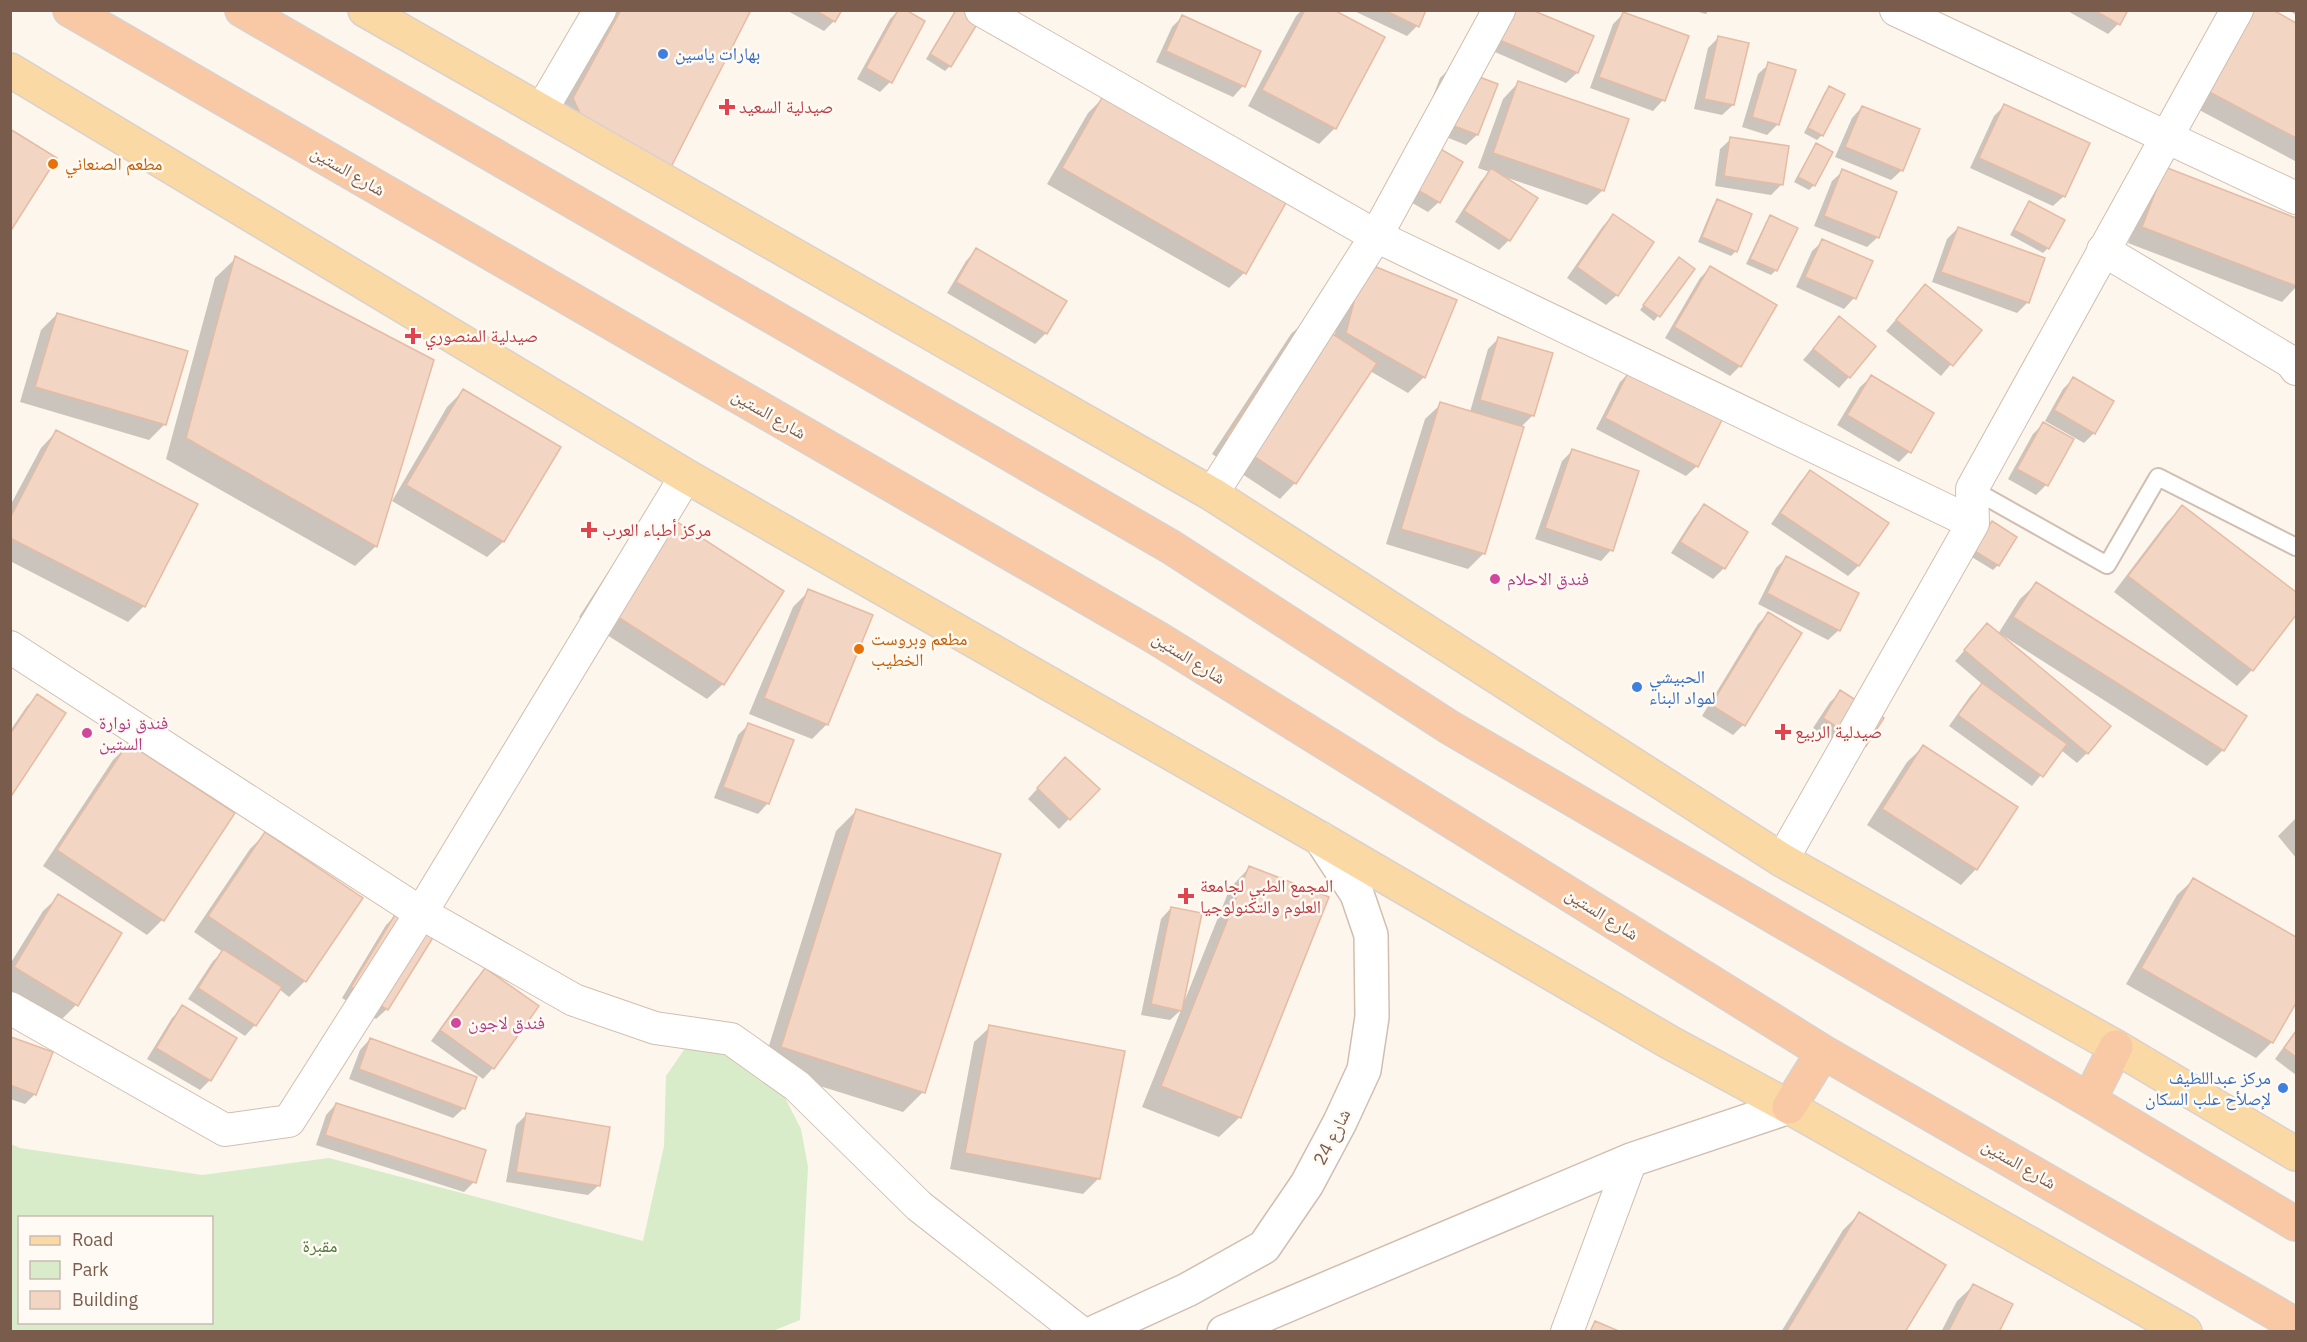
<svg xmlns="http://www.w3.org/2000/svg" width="2307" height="1342" font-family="'IBM Plex Sans','Noto Naskh Arabic',sans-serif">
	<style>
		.green { fill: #d8ecc9; fill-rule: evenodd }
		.shadow { fill: #0003 }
		.building { fill: #f3d5c3; stroke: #e6bba3; stroke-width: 1.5 }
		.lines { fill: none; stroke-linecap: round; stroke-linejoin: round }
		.service-casing { stroke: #d1beb0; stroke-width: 20 }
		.minor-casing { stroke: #d1beb0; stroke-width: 34 }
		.tertiary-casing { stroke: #d1beb0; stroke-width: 36 }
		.primary-casing { stroke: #dad1cd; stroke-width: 36 }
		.trunk-casing { stroke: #dad1cd; stroke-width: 36 }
		.service { stroke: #fff; stroke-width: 16 }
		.minor { stroke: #fff; stroke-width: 32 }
		.tertiary { stroke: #fff; stroke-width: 33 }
		.primary { stroke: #fbd9a5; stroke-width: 33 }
		.trunk { stroke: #f9c8a4; stroke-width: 33 }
		.shop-dot { fill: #3f7fe0; stroke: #fffaf3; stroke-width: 2 }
		.health-dot { fill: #e0444e; stroke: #fffaf3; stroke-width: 2 }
		.food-dot { fill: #e8710a; stroke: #fffaf3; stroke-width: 2 }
		.hotel-dot { fill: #d1479c; stroke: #fffaf3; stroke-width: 2 }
		.labels { text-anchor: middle; stroke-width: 5; stroke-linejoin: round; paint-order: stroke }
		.shop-label { font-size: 18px; fill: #366cbe; stroke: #fffaf3; text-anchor: start }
		.health-label { font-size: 18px; fill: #be3a42; stroke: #fffaf3; text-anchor: start }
		.food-label { font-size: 18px; fill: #c56008; stroke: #fffaf3; text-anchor: start }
		.street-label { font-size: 18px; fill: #7a5c4d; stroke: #fffaf3 }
		.hotel-label { font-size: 18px; fill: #b23c85; stroke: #fffaf3; text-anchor: start }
		.park-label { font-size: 18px; fill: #537a41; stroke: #fffaf3 }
	</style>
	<rect width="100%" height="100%" fill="#fdf6ec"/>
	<path class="green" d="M686 1047 747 1060 782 1092 801 1129 808 1167 800 1320 770 1332 11 1331 10 1144 20 1148 202 1175 329 1158 643 1241 664 1146 666 1076ZM20 1218H212V1322H20Z"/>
	<path class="shadow" d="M614 10H749L668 170 553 120Z
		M786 10H840L834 21 824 31Z
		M899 10 890 82 880 92 857 79 890 19Z
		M1302 10H1331L1383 38 1335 128 1319 144 1248 106 1296 16Z
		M1352 10H1424L1417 26 1407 36Z
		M1691 10H1709L1706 14Z
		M2066 10H2126L2118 24 2108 34Z
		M2270 10 2296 25V159L2295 161 2188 104Z
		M2288 10H2296V15Z
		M954 14 950 66 945 71 926 59Z
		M1623 14 1663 100 1653 111 1590 88 1613 24Z
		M1503 15 1592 37 1577 73 1566 83 1488 49Z
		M1182 17 1243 86 1233 97 1156 62 1172 27Z
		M1718 38 1733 105 1722 115 1694 109 1708 48Z
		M1769 64 1778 124 1767 135 1742 127 1758 74Z
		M1451 67 1477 135 1466 145 1421 127 1440 78Z
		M1518 83 1603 190 1587 205 1505 177 1509 240 1499 250 1455 222 1481 181 1490 172 1478 168 1503 99Z
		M1830 88 1822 135 1817 140 1804 133 1825 92Z
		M1103 98 1244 273 1229 288 1047 184 1088 113Z
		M2004 106 2064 196 2053 206 1970 168 1994 116Z
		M1862 107 1902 170 1891 180 1835 157 1852 118Z
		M1731 139 1782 184 1771 195 1715 186 1720 149Z
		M1816 145 1814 185 1809 190 1794 182 1812 150Z
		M1410 149 1439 202 1428 212 1388 189Z
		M2166 169 2296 219V287L2282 302 2128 243 2150 185Z
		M1843 171 1878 237 1867 247 1814 226 1832 181Z
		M1718 201 1736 251 1731 256 1698 242 1713 206Z
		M2030 203 2048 248 2043 253 2010 235 2025 208Z
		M1613 216 1617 295 1606 305 1567 278 1603 226Z
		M1771 217 1776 270 1771 275 1746 264 1766 222Z
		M1958 228 2028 302 2017 313 1932 282 1947 239Z
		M1823 241 1854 298 1844 309 1796 287 1812 251Z
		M976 250 1046 333 1035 344 947 293 966 261Z
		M236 258 432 361 376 546 355 566 166 459 215 278Z
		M1674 264 1693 269 1654 321 1640 310Z
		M1710 268 1740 366 1730 376 1665 338 1700 278Z
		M1349 279 1455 300 1424 377 1408 393 1370 371 1295 483 1280 499 1212 454 1291 334 1307 319 1334 337Z
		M1925 286 1980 330 1941 376 1886 331Z
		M57 314 165 424 149 440 20 402 41 330Z
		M1839 318 1849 377 1839 388 1803 360Z
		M1499 338 1533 415 1520 428 1483 554 1468 569 1386 544 1425 419 1441 404 1470 412 1488 349Z
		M1631 371 1697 466 1686 476 1596 429 1620 382Z
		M1871 377 1932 414 1909 452 1899 462 1837 425 1860 387Z
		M2073 379 2094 433 2084 443 2045 421 2063 389Z
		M463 391 559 447 503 542 487 557 392 501 447 407Z
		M2043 424 2046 485 2036 495 2008 479 2033 434Z
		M56 432 144 606 128 622 10 561V506L41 448Z
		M1572 451 1611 550 1601 561 1535 539 1562 461Z
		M1810 471 1886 524 1858 566 1848 576 1771 524 1800 482Z
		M1704 506 1746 532 1723 569 1713 579 1671 553 1694 517Z
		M2183 507 2296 594V612L2252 670 2237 686 2114 592 2167 522Z
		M1992 523 1998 565 1993 570 1970 556Z
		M639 524 723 684 707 699 579 617Z
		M1786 558 1839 630 1828 640 1758 604 1776 568Z
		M2036 584 2245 716 2223 750 2207 766 2002 635 2001 636 2087 753 2077 763 2061 750 2032 786 1949 726 1971 695 1982 684 1955 661 1987 625 1998 634 2020 599Z
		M809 591 827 724 812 739 749 714 793 607Z
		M1768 614 1743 725 1733 735 1702 716 1758 624Z
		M1841 692 1854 755 1813 728 1830 702Z
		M38 696 10 795V731L27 706Z
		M748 725 768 803 758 814 714 798 738 735Z
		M128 745 162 920 147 935 43 866 113 760Z
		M1923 747 1976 869 1961 885 1867 825 1907 762Z
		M1055 769 1098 789 1059 829 1028 799Z
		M857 810 923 1092 903 1112 762 1068 836 831Z
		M2296 818V858L2278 836Z
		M265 834 305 981 289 997 279 989 255 1025 245 1036 188 999 213 961 223 952 194 932 250 849Z
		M1250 867 1240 1117 1219 1137 1142 1107 1181 1010 1170 1020 1141 1015 1161 919 1171 908 1184 1002 1230 888Z
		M2193 880 2296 939V1000L2272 1042 2256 1058 2126 984 2177 895Z
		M59 896 76 1005 61 1020 10 990V964L43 911Z
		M396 915 387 1009 376 1019 342 998 386 925Z
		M485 970 493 1068 483 1079 431 1041 475 980Z
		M183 1007 210 1080 200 1090 147 1059 172 1018Z
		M990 1027 1099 1178 1083 1194 950 1169 974 1042Z
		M2296 1030V1075L2275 1059Z
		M11 1038 35 1094 25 1104 10 1099Z
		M370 1039 464 1108 453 1118 349 1079 360 1050Z
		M336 1104 474 1182 464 1192 316 1145 326 1115Z
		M527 1114 599 1185 588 1195 506 1182 516 1125Z
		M1859 1214 1903 1332H1781L1843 1230Z
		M1973 1286 1997 1332H1941L1957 1301Z"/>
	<path class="building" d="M621 10H751L669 171 583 120 573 98Z
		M815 10H842L835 22Z
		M898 10H906L925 21 892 83 866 68Z
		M956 10H963L979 21 951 67 930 54Z
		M1305 10H1334L1385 37 1336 129 1262 90Z
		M1384 10H1426L1419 27Z
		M1510 10H1532L1594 36 1578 73 1497 39Z
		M2094 10H2128L2120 25Z
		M2244 10H2273L2296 23V138L2202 88Z
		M1623 12 1689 36 1665 101 1599 77Z
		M1182 15 1261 51 1245 87 1166 51Z
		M1718 36 1749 43 1734 105 1704 99Z
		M1768 62 1796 70 1779 125 1752 117Z
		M1450 66 1498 84 1478 135 1430 117Z
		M1518 81 1629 119 1604 191 1493 153Z
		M1829 86 1845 94 1823 136 1808 128Z
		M1103 96 1287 201 1246 274 1062 168Z
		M2004 104 2090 143 2065 197 1979 158Z
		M1862 106 1920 129 1903 171 1845 147Z
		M10 129 57 158 10 232Z
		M1420 137 1463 162 1440 203 1397 178Z
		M1730 137 1789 146 1783 185 1724 176Z
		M1816 143 1833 152 1815 186 1798 177Z
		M2165 167 2296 218V286L2142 227Z
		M1491 168 1538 198 1510 241 1464 211Z
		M1842 169 1897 192 1879 238 1824 216Z
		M1717 199 1752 214 1737 252 1702 237Z
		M2029 201 2065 220 2049 249 2014 230Z
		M1613 214 1654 242 1618 296 1577 267Z
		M1770 215 1798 228 1777 271 1750 259Z
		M1958 227 2045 258 2029 303 1941 272Z
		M1822 239 1873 261 1856 299 1805 277Z
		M976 248 1067 301 1047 334 956 282Z
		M235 256 434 360 377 547 186 438Z
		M1679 257 1695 269 1660 317 1643 305Z
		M1364 262 1457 300 1425 378 1346 333Z
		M1710 266 1777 305 1741 367 1674 327Z
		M1925 284 1982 330 1953 366 1896 320Z
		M57 313 188 351 166 425 35 387Z
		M1839 316 1876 346 1850 378 1813 349Z
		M1307 317 1377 363 1296 484 1226 438Z
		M1498 337 1553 353 1534 416 1480 400Z
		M1630 369 1723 418 1698 467 1605 418Z
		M1871 375 1934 413 1911 453 1847 415Z
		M2073 377 2114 401 2095 434 2054 410Z
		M463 389 561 447 504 542 406 485Z
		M1440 402 1524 427 1485 554 1401 529Z
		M2043 422 2074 439 2048 486 2017 469Z
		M56 430 198 504 145 607 10 538V518Z
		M1572 449 1639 471 1613 551 1545 528Z
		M1810 470 1889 523 1859 566 1780 513Z
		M1704 504 1748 532 1725 569 1680 542Z
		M2182 505 2296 592V615L2253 671 2128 576Z
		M654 507 784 591 724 685 593 601Z
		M1992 521 2017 537 1999 566 1973 550Z
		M1786 556 1859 593 1840 631 1767 593Z
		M2036 582 2247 716 2224 751 2013 617Z
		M808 589 873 615 828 725 764 698Z
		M1768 612 1802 633 1745 726 1711 705Z
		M1987 623 2111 726 2088 754 1964 650Z
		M1982 683 2067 744 2043 777 1958 715Z
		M1840 690 1884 718 1866 746 1823 718Z
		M37 694 66 713 10 798V734Z
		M748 723 794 740 769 804 723 787Z
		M128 743 235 813 164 921 57 850Z
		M1923 745 2018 807 1977 870 1882 809Z
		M1065 757 1100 789 1070 820 1037 788Z
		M856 809 1001 854 925 1093 781 1047Z
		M265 832 363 898 306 982 208 916Z
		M1249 866 1329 897 1241 1118 1161 1086Z
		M2193 878 2296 937V1003L2273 1043 2141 968Z
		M58 894 122 933 78 1006 14 967Z
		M1171 907 1202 913 1182 1011 1151 1004Z
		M396 913 434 936 388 1010 351 987Z
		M223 949 282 987 256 1026 198 988Z
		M485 968 539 1006 494 1069 440 1030Z
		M182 1005 237 1038 211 1081 156 1048Z
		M989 1025 1125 1051 1100 1179 965 1153Z
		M2296 1031V1057L2284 1048Z
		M11 1037 53 1052 36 1095 10 1085Z
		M370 1038 477 1077 465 1109 359 1069Z
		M336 1103 486 1150 476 1183 325 1135Z
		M526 1113 610 1127 600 1186 516 1172Z
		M1859 1212 1946 1265 1905 1332H1786Z
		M1973 1284 2013 1304 1999 1332H1948Z
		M1595 1321 1621 1332H1590Z"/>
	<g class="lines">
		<defs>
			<path id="service" d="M1972 489 2107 565 2158 477 2296 547"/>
			<path id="minor" d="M981 10 1376 236 1973 523
				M1896 10 2296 198
				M541 111 600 10
				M2103 250 2291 362 2296 369
				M1212 494 1376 236 1499 10
				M10 647 421 913 574 1000 655 1028 731 1039 797 1086 919 1206 1080 1332
				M1782 860 1973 523 1972 489 2237 10
				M10 1008 225 1130 289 1121 421 913 686 476
				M1567 1332 1631 1160"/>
			<path id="tertiary" d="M1095 1332 1187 1290 1264 1247 1307 1184 1340 1122 1364 1070 1372 1017 1371 935 1357 894 1321 839
				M1224 1332 1631 1160 1789 1107"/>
			<path id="primary" d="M365 10 1212 494 1782 860 2116 1047 2296 1154
				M10 70 686 476 1321 839 1669 1042 1789 1107 2185 1332"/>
			<path id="trunk" d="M70 10 1157 638 1823 1052 2296 1325
				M242 10 1171 547 1449 727 2089 1100 2296 1224
				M2089 1100 2116 1047
				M1789 1107 1823 1052"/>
		</defs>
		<use href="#service" class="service-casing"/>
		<use href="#minor" class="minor-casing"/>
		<use href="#tertiary" class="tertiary-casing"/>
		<use href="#primary" class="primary-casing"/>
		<use href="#trunk" class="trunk-casing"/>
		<use href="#service" class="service"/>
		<use href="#minor" class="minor"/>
		<use href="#tertiary" class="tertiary"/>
		<use href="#primary" class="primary"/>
		<use href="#trunk" class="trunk"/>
	</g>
	<g class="shop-dot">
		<circle cx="663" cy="54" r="6"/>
		<circle cx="1637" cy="687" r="6"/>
		<circle cx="2283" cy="1088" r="6"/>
	</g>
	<g class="health-dot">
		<path d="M724 98h6v6h6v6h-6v6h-6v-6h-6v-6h6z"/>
		<path d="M410 327h6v6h6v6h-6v6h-6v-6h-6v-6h6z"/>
		<path d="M586 521h6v6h6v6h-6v6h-6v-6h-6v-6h6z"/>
		<path d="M1780 723h6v6h6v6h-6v6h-6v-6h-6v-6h6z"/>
		<path d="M1183 887h6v6h6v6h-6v6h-6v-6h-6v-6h6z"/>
	</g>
	<g class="food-dot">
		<circle cx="53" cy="164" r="6"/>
		<circle cx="859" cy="649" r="6"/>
	</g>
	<g class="hotel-dot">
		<circle cx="1495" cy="579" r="6"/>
		<circle cx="87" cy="733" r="6"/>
		<circle cx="456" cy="1023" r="6"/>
	</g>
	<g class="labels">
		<g class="shop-label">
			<text x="675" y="60">بهارات ياسين</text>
			<text x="1649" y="683">الحبيشي<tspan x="1649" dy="21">لمواد البناء</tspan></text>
			<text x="2271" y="1084" text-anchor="end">مركز عبداللطيف<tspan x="2271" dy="21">لإصلأح علب السكان</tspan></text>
		</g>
		<g class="health-label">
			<text x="739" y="113">صيدلية السعيد</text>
			<text x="425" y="342">صيدلية المنصوري</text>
			<text x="602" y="536">مركز أطباء العرب</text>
			<text x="1795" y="738">صيدلية الربيع</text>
			<text x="1200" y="892">المجمع الطبي لجامعة<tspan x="1200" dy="21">العلوم والتكنولوجيا</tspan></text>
		</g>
		<g class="food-label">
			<text x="65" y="170">مطعم الصنعاني</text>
			<text x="871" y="645">مطعم وبروست<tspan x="871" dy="21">الخطيب</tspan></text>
		</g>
		<g class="street-label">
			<text transform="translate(348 171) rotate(30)" y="6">شارع الستين</text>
			<text transform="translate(769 414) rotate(30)" y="6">شارع الستين</text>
			<text transform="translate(1189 658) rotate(32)" y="6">شارع الستين</text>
			<text transform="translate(1602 914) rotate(32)" y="6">شارع الستين</text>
			<text transform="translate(1332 1137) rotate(-63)" y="6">شارع 24</text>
			<text transform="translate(2019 1164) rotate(30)" y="6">شارع الستين</text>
		</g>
		<g class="hotel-label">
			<text x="1507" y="585">فندق الاحلام</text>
			<text x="99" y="729">فندق نوارة<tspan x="99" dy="21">الستين</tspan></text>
			<text x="468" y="1029">فندق لاجون</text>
		</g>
		<g class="park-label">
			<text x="320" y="1252">مقبرة</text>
		</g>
	</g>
	<rect width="2307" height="1342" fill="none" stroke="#7a5c4d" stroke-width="24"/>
	<rect x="18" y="1216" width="195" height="108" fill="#fffaf3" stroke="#cabbb1" stroke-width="1.5"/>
	<rect x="30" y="1236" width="30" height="9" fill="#fbd9a5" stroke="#cabbb1" stroke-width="1.5"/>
	<text x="72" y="1246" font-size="18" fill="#7a5c4d">Road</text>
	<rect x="30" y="1261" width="30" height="18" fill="#d8ecc9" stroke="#cabbb1" stroke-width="1.5"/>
	<text x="72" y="1276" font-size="18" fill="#7a5c4d">Park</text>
	<rect x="30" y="1291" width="30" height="18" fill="#f3d5c3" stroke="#cabbb1" stroke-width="1.5"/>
	<text x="72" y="1306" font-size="18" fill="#7a5c4d">Building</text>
</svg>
